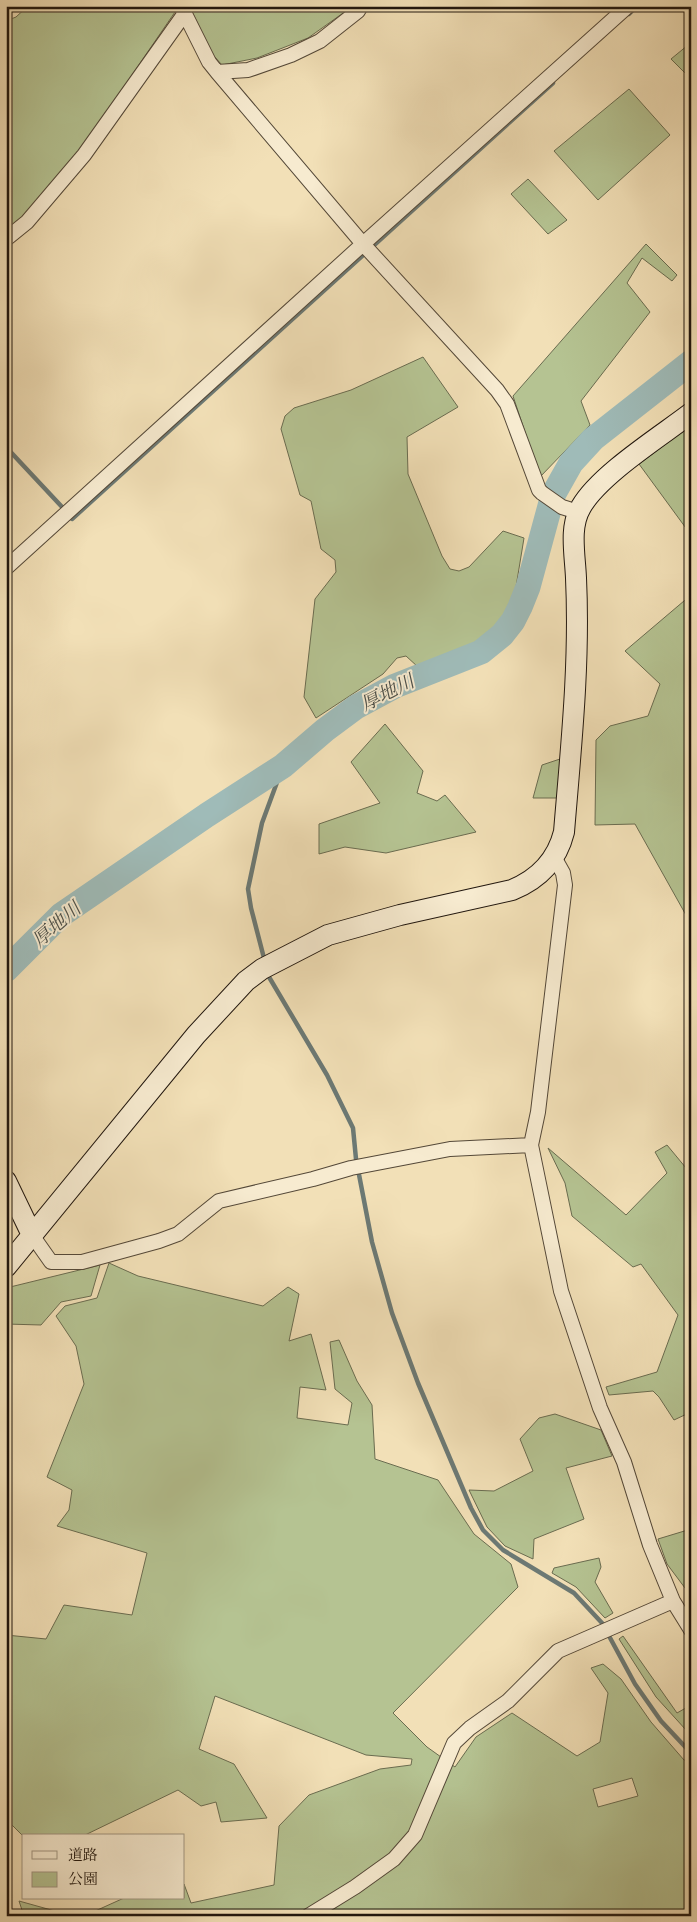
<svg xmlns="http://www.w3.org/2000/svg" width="697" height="1922" font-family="Cardo,'Noto Serif JP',serif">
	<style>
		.green { fill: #b5c392; stroke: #6a6c50; fill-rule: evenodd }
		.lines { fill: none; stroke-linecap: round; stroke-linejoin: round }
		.stream { stroke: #6c7974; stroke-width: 4.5 }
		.river { stroke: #9fbbb8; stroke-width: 25 }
		.street-casing { stroke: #544838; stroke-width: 16 }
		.secondary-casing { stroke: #20160e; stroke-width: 22 }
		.street { stroke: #f7ebd0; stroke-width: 14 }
		.secondary { stroke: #f7ebd0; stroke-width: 20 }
		.labels { text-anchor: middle; stroke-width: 4; stroke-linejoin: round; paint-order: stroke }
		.water-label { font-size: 19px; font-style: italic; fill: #4c504a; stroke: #f7ebd0 }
	</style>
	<rect width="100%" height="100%" fill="#f2e0b7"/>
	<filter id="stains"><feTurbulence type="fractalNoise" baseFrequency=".004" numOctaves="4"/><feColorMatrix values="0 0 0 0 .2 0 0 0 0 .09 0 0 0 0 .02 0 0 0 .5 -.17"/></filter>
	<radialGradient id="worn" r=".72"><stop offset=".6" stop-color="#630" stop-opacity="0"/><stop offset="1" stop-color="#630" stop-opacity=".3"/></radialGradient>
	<path class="green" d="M28 6H172L175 12 78 154 24 217 6 230V21L16 17Z
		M189 6H353L308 38 257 58 222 65 213 55Z
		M688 45 691 48V79L671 59Z
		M629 89 670 135 598 200 554 151Z
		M528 179 567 220 548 234 511 194Z
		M646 244 677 275 672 281 642 258 627 283 650 312 581 401 590 425 540 477 513 396Z
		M423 357 458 407 407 437 408 474 442 556 450 569 459 571 469 567 503 531 524 538 513 605 505 624 477 647 418 667 406 656 397 658 383 674 316 718 304 697 315 599 336 572 335 560 321 549 311 501 300 495 281 429 285 416 294 408 351 390Z
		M691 425V535L639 464Z
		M691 595V924L635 824 595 825 596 740 610 726 648 716 660 684 625 651Z
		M385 724 423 771 417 793 437 801 445 795 476 832 386 853 345 847 319 854V824L380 803 351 762Z
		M560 759V798H533L542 765Z
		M667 1145 691 1174V1412L674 1420 659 1397 653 1391 609 1395 606 1387 657 1372 678 1315 641 1264 633 1267 572 1216 565 1183 548 1148 626 1215 667 1173 655 1152Z
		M109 1263 138 1276 263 1306 288 1287 299 1294 289 1341 311 1334 326 1390 300 1387 297 1418 348 1425 352 1403 335 1389 330 1342 339 1340 357 1381 372 1405 375 1459 438 1480 474 1534 511 1564 518 1587 393 1713 427 1747 455 1767 476 1737 512 1713 577 1756 600 1742 608 1693 591 1668 603 1664 621 1679 651 1722 684 1760 691 1761V1916H24L19 1901 62 1913 93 1912 124 1898H184V1884L191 1903 274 1885 279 1826 309 1795 380 1769 411 1765 412 1759 366 1755 215 1696 199 1749 234 1764 267 1818 221 1822 216 1802 201 1806 178 1790 83 1836 24 1837 6 1819V1635L46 1639 64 1605 132 1615 147 1553 57 1526 69 1510 72 1490 47 1477 84 1384 76 1346 56 1316 65 1306 97 1298ZM632 1778 638 1796 598 1807 593 1789Z
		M100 1265 91 1296 61 1302 41 1325 6 1324V1288Z
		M555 1414 601 1430 612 1456 566 1468 584 1519 534 1539 533 1559 505 1546 487 1527 469 1490 494 1491 533 1471 520 1439 539 1418Z
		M691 1529V1586L685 1588 667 1564 658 1539Z
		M599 1558 601 1567 595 1582 613 1613 605 1618 576 1587 552 1573 554 1568Z
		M623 1636 677 1713 691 1705V1733L686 1730 656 1697 619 1639Z"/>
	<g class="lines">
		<path class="stream" d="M629 14 637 6
			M6 447 63 508
			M71 518 72 519 553 83
			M265 962 251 908 248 889 262 823 283 766
			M268 972 269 977 327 1075 353 1128 356 1159 372 1242 392 1313 418 1383 471 1508 483 1530 503 1550 574 1593 602 1623 635 1684 661 1721 691 1753"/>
		<path class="river" d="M6 970 61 915 207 815 283 766 325 730 356 707 395 686 481 652 502 635 513 621 520 607 528 587 553 495 571 463 593 439 691 362"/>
		<defs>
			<path id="street" d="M181 6 209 62 217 72 363 244 497 390 507 404 539 490 542 493 562 507 578 512
				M217 72 248 70 291 55 320 41 358 11 361 6
				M6 239 27 222 84 155 185 13
				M6 568 363 244 628 6
				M554 857 563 873 565 885 538 1112 531 1145 561 1291 600 1408 624 1462 650 1545 673 1601 691 1630
				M32 1235 51 1262H82L159 1241 178 1234 219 1201 313 1179 351 1168 450 1149 531 1145
				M308 1916 355 1887 394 1859 415 1835 454 1743 470 1728 508 1701 558 1651 673 1601"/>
			<path id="secondary" d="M6 1181 32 1235
				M6 1267 196 1035 246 981 262 969 328 935 400 915 512 890C539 879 557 860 564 832 571 747 580 663 576 578 575 554 569 527 581 507 599 475 661 436 691 413"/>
		</defs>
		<use href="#street" class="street-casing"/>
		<use href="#secondary" class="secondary-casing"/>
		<use href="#street" class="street"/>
		<use href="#secondary" class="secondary"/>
	</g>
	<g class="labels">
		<g class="water-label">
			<text transform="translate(387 692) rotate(-27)" y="7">厚地川</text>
			<text transform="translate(56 924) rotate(-41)" y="7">厚地川</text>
		</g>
	</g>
	<rect width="697" height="1922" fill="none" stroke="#f2e0b7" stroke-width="25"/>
	<rect x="8" y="8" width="682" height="1907" fill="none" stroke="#20160e" stroke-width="2.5"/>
	<rect x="12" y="12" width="672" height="1897" fill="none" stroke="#20160e"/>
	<rect x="22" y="1834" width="162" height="65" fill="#f7ebd0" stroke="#a19682"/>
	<rect x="32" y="1851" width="25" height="8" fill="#f7ebd0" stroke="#a19682"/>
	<text x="68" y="1860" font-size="15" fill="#20160e">道路</text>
	<rect x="32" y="1872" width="25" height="15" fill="#b5c392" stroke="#a19682"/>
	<text x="68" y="1884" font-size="15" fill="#20160e">公園</text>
	<rect width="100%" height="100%" filter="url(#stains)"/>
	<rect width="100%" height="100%" fill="url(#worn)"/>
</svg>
